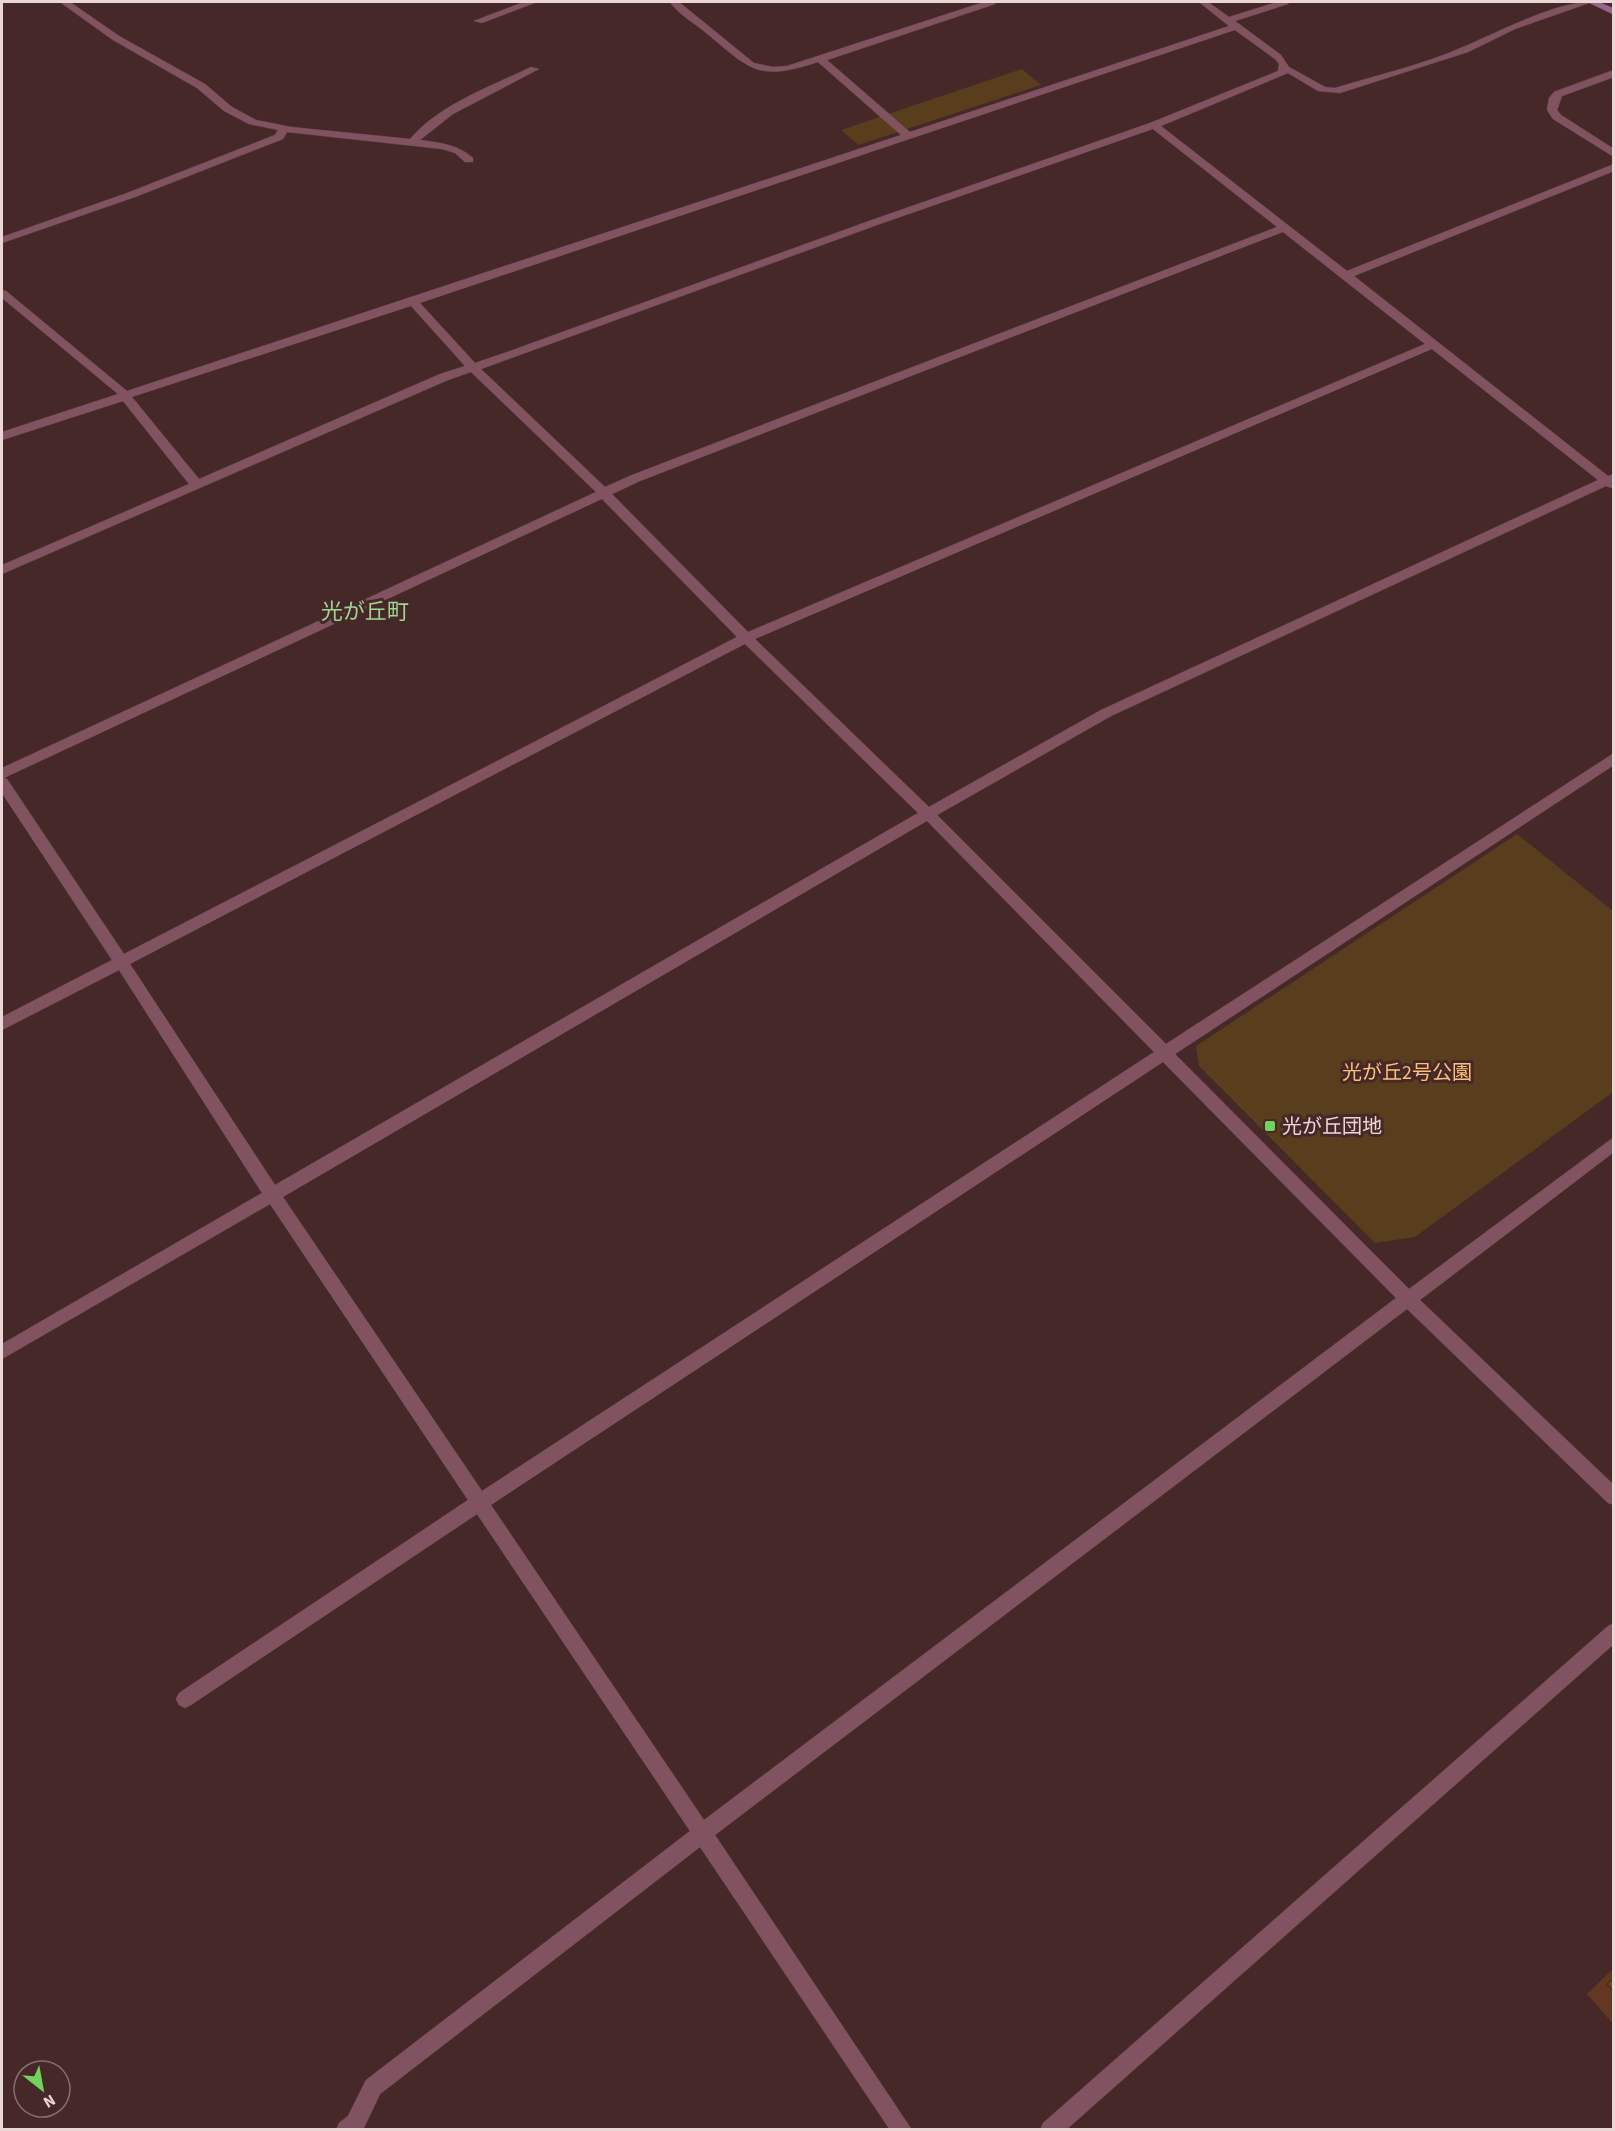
<svg xmlns="http://www.w3.org/2000/svg" width="1615" height="2131" font-family="'Source Sans 3','Noto Sans JP',sans-serif">
	<style>
		.green { fill: #593e1d }
		.lines { fill: none; stroke-linecap: round; stroke-linejoin: round }
		.stream { fill: #97658a; fill-rule: evenodd }
		.minor-casing { stroke: #5f4443; stroke-width: 1 }
		.minor { fill: #815361; fill-rule: evenodd }
		.wall { fill: #643720 }
		.building { fill: #744025; stroke: #512d1a; stroke-width: 1.5 }
		.poi-dot { fill: #71d25e; stroke: #452827; stroke-width: 2 }
		.labels { text-anchor: middle; stroke-width: 6; stroke-linejoin: round; paint-order: stroke }
		.park-label { font-size: 20px; fill: #fcc078; stroke: #452827 }
		.poi-label { font-size: 20px; fill: #ead7d5; stroke: #452827; text-anchor: start }
		.quarter-label { font-size: 22px; fill: #a0d396; stroke: #452827 }
	</style>
	<rect width="100%" height="100%" fill="#452827"/>
	<path class="green" d="M1022 69 1041 85 858 145 841 130Z
		M1517 834 1613 911V1092L1415 1237 1375 1243 1199 1066 1196 1046Z"/>
	<g class="lines">
		<path class="stream" d="M1587 2H1599L1614 8V15Z"/>
		<defs>
			<path id="minor" d="M60 2H70L119 36 205 84 232 107 256 120 291 127 410 139C440 104 490 87 531 67L539 69 453 114 420 140C440 143 457 144 473 158V162H465L455 153 442 149 287 132 283 139 135 197 2 243V237L127 193 275 135 278 130 249 124 224 111 197 88 113 40Z
				M524 2H537L482 23 474 21Z
				M670 2H679L754 63 773 67 787 66 984 2H996L995 4 827 60 910 132 1229 26 1199 2H1208L1229 17 1277 2H1289L1288 4 1235 21 1281 55 1289 67 1325 87 1335 88C1377 75 1422 65 1463 47 1494 34 1559 0 1592 2L1515 29 1468 52 1340 93 1318 91 1288 73 1161 126 1347 271 1614 164V171L1354 276 1608 476 1614 474V489L1606 486 1111 716 937 815 1166 1044 1614 753V765L1175 1054 1409 1289 1614 1137V1152L1420 1300 1614 1485V1505L1608 1503 1407 1309 715 1835 912 2130H890L700 1847 380 2094 363 2130H336L339 2123 348 2116 366 2080 690 1831 477 1514 191 1705 185 1708 179 1705 176 1699 179 1693 468 1500 270 1204 2 1359V1344L262 1193 119 970 2 1030V1017L112 960 2 793V768L596 492 471 372 448 380 2 574V565L189 484 123 401 2 440V432L118 394 2 298V290L6 291 127 391 901 135 818 62C757 82 751 70 705 32 694 23 677 13 670 2ZM1235 30 1275 59 1279 64 1278 71 1150 123 869 221 507 352 475 363 420 303ZM1153 129 1277 227 632 475 605 487 481 369 877 225ZM1283 232 1425 344 748 632 612 494 640 481ZM411 306 465 366 440 374 199 479 132 397ZM1432 349 1598 480 1101 710 929 807 755 639ZM602 499 737 637 124 954 7 779 4 778ZM745 644 918 813 275 1185 130 964ZM927 821 1154 1052 482 1491 283 1197ZM1163 1062 1396 1298 704 1820 491 1505Z
				M1614 70V77L1562 96 1557 110 1561 115 1614 149V157L1553 119 1547 110 1549 98 1554 92Z
				M1614 1623V1644L1066 2130H1040L1043 2123 1608 1626Z"/>
		</defs>
		<use href="#minor" class="minor-casing"/>
		<use href="#minor" class="minor"/>
	</g>
	<path class="wall" d="M1614 1968V2025L1587 1994Z"/>
	<path class="building" d="M1614 1978V1992L1607 1984Z"/>
	<rect class="poi-dot" x="1264" y="1120" width="12" height="12" rx="3"/>
	<g class="labels">
		<g class="park-label">
			<text x="1407" y="1079">光が丘2号公園</text>
		</g>
		<g class="poi-label">
			<text x="1282" y="1133">光が丘団地</text>
		</g>
		<g class="quarter-label">
			<text x="365" y="619">光が丘町</text>
		</g>
	</g>
	<rect width="1615" height="2131" fill="none" stroke="#ead7d5" stroke-width="6"/>
	<g transform="translate(42 2089) rotate(149)"><circle r="28" fill="#452827" stroke="#876e6d" stroke-width="1.5"/>
	<path d="M0-4.5L10 22L0 15L-10 22Z" fill="#71d25e"/>
	<text y="-9" font-size="16" font-weight="bold" text-anchor="middle" fill="#ead7d5">N</text>
	</g>
</svg>
